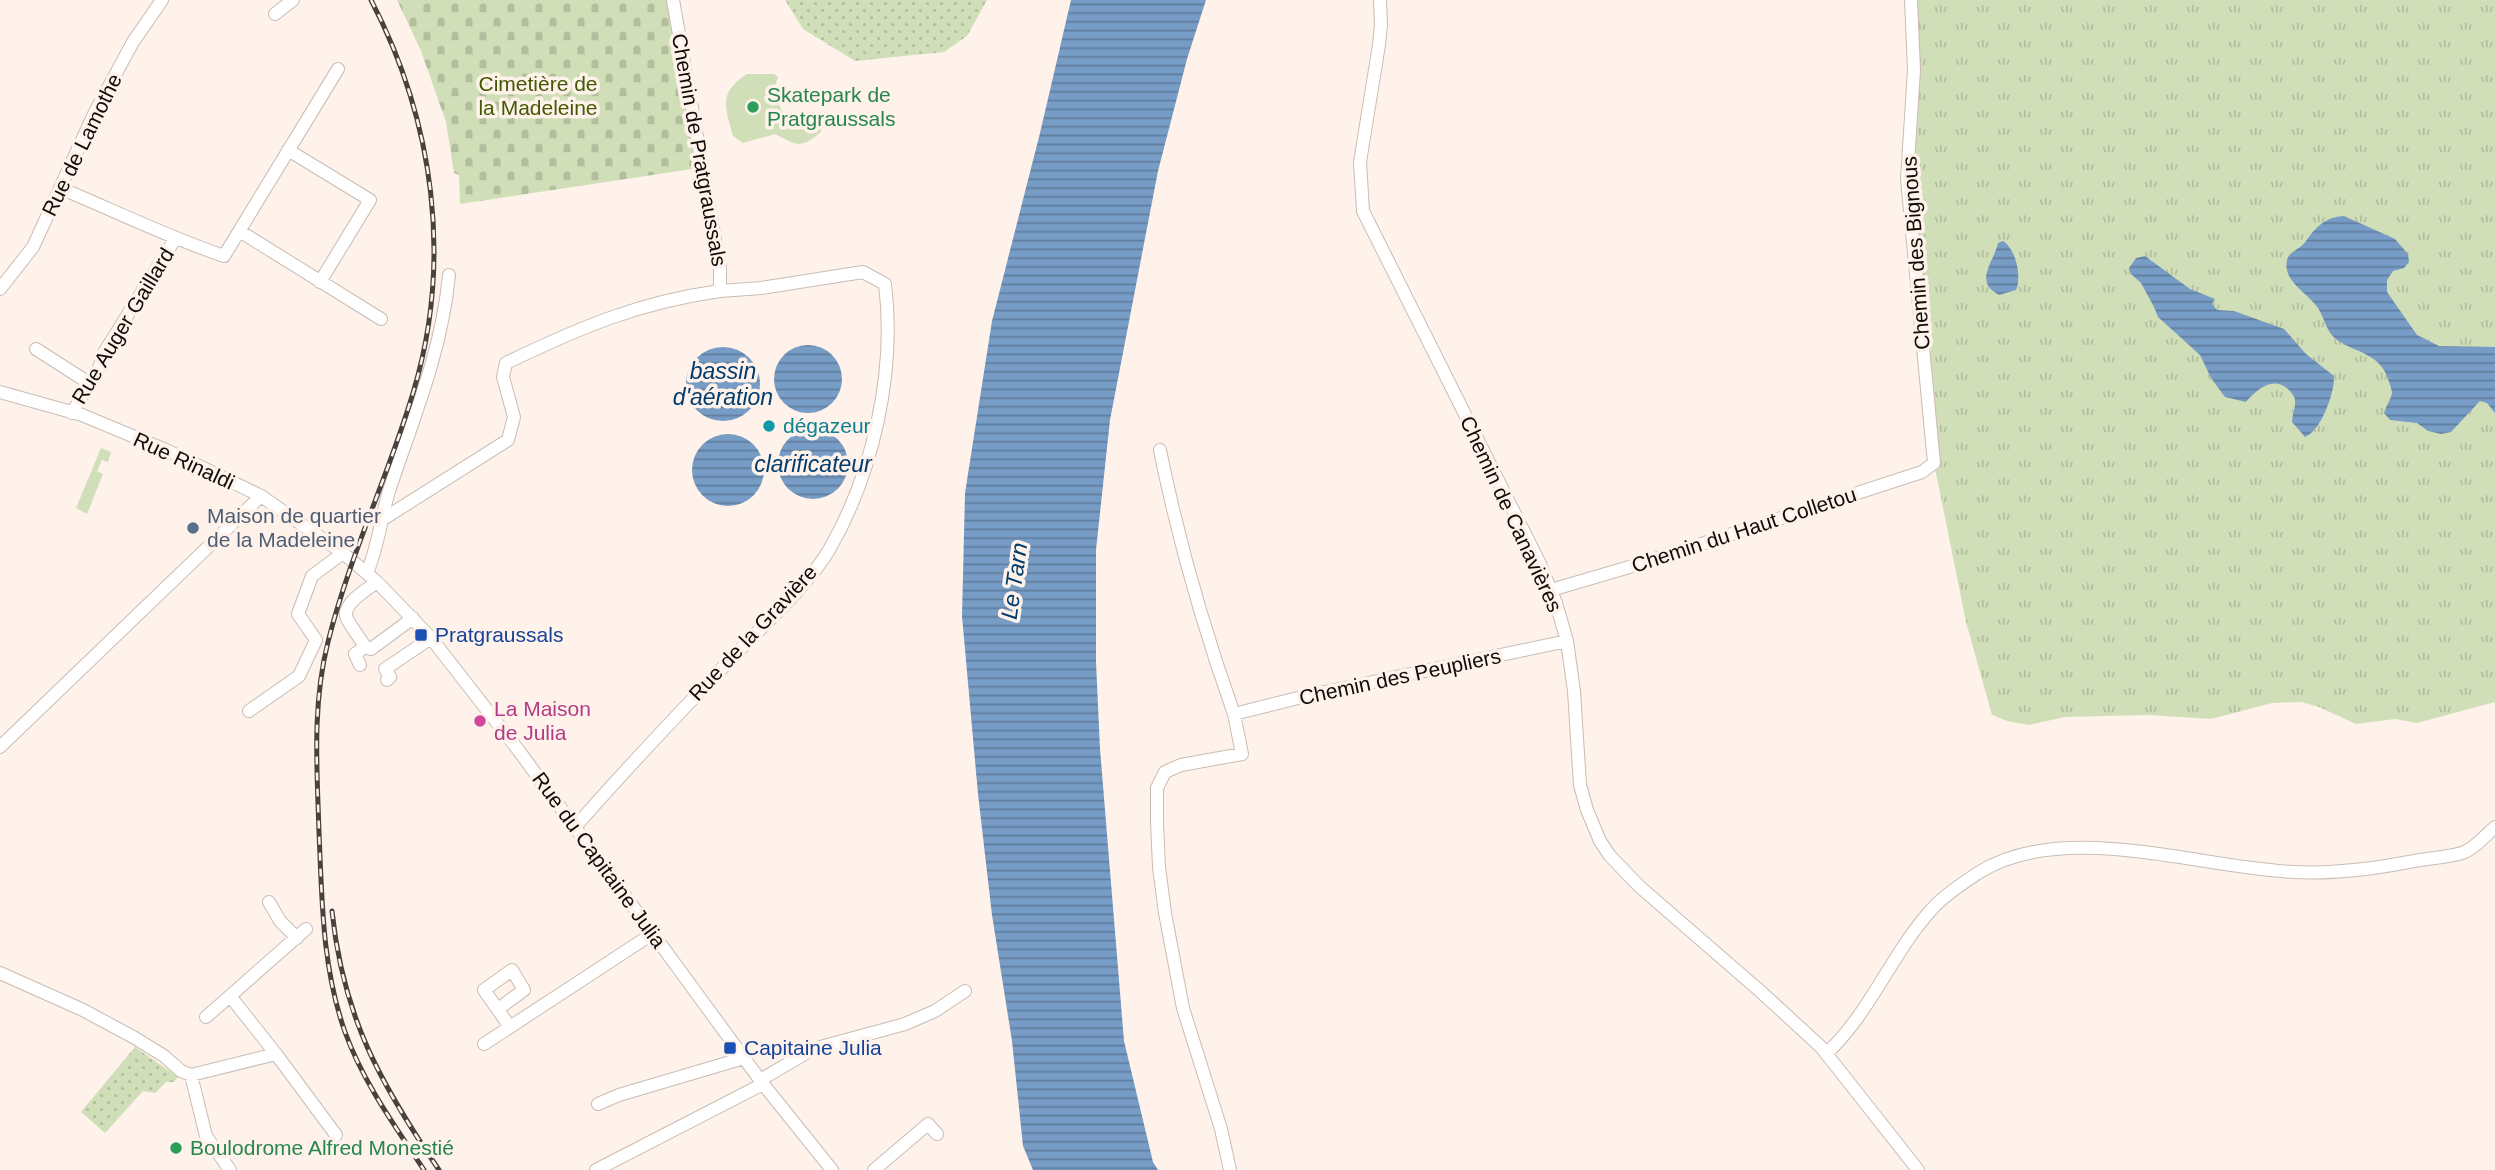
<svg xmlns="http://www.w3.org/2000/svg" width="2495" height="1170" font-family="Arial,sans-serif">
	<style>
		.grass { fill: url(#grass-tufts) }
		.cemetery { fill: url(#cemetery-stones) }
		.park { fill: url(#park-dots) }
		.garden { fill: #d1dfb8 }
		.water { fill: url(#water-rules) }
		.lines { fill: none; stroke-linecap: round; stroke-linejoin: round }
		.minor-casing { stroke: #c8bdb4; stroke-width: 14 }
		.minor { stroke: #fff; stroke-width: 12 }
		.rail-casing { stroke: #47423e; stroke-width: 5 }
		.rail { stroke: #fef2ea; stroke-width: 2.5; stroke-dasharray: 8; stroke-linecap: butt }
		.leisure-dot { fill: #2e9e5b; stroke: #fef2ea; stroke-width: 2.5 }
		.culture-dot { fill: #0f9aa8; stroke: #fef2ea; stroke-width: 2.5 }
		.service-dot { fill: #5c6f8a; stroke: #fef2ea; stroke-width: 2.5 }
		.transit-dot { fill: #1a4fb4; stroke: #fef2ea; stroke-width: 2.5 }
		.hotel-dot { fill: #d1479c; stroke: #fef2ea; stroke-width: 2.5 }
		.labels { text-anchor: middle; stroke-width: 7; stroke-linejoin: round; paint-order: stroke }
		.park-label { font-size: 21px; fill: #455804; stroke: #fef2ea }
		.leisure-label { font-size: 21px; fill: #27864d; stroke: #fef2ea; text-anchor: start }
		.street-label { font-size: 21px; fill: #0e0b08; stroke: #fef2ea }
		.culture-label { font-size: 21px; fill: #0d838f; stroke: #fef2ea; text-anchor: start }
		.service-label { font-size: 21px; fill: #4e5e75; stroke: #fef2ea; text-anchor: start }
		.transit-label { font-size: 21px; fill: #164399; stroke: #fef2ea; text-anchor: start }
		.hotel-label { font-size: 21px; fill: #b23c85; stroke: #fef2ea; text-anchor: start }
		.water-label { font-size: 23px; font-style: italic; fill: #013c6f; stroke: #fef2ea }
	</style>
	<defs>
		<pattern id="grass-tufts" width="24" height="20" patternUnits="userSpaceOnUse" patternTransform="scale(1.75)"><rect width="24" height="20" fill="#d1dfb8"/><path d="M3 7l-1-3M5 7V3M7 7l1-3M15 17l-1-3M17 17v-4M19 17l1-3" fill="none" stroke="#b2be9d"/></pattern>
		<pattern id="cemetery-stones" width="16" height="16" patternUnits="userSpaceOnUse" patternTransform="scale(1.75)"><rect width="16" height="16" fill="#d1dfb8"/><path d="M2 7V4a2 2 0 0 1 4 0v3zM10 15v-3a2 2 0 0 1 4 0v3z" fill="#b2be9d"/></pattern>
		<pattern id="park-dots" width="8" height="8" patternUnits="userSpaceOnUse" patternTransform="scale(1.75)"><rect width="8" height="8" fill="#d1dfb8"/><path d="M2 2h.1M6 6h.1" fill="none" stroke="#b2be9d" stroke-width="1.8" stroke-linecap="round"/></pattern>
		<pattern id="water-rules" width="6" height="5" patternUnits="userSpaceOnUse" patternTransform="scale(1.75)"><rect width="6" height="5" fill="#779cc5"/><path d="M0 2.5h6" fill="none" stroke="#607d9e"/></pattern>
	</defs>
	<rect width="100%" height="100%" fill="#fef2ea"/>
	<path class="grass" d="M1911 0H2495V702L2417 723 2395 719 2356 724 2319 707 2301 702 2272 703 2211 719 2148 715 2065 717 2029 725 2007 721 1992 715 1966 622 1934 463 1907 179Z"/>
	<path class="cemetery" d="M397 0H668L699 168 460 204 459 175 454 173 446 122 421 51Z"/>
	<path class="park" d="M785 0H987L967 36 944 52 855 61 803 29Z
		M135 1047 178 1077 174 1082H166L155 1093 143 1091 105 1133 81 1112Z"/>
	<path class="garden" d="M747 74H774L778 77 773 93 782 111 818 119 823 123 821 132C800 149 798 146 775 134L743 143 733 136C725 106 718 93 747 74Z
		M101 448 111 452 108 462 102 460 97 471 103 474 87 514 76 508Z"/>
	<path class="water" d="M1071 0H1206L1187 59 1158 171 1110 420 1096 550V662L1100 749 1124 1041 1153 1162 1158 1170H1033L1023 1146 1012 1041 992 915 978 794 962 616 965 493 992 321 1040 133Z
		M2344 216 2395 239 2408 254 2409 262 2404 268 2393 271 2387 280V292L2417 335 2439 346 2495 347V413L2487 403 2480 401 2451 432 2441 434 2428 431 2417 423 2390 420 2384 413C2386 406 2391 399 2392 393 2392 391 2390 384 2389 382 2381 353 2358 354 2337 340 2326 332 2325 319 2318 308 2308 293 2282 281 2287 260 2289 251 2301 249 2306 241 2316 227 2325 217 2344 216Z
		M2003 241C2016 249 2022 277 2016 290L1999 295C1973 282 1994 262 1998 243Z
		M2145 256 2190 289 2215 299 2212 304 2217 310 2234 311 2284 329 2306 354 2334 376C2335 392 2321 431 2305 437L2292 422C2292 415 2296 407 2295 400 2295 397 2291 392 2289 390 2274 375 2257 389 2246 402L2225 397 2211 378 2200 355 2158 317 2154 307 2141 283 2131 274 2129 268 2136 258Z
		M774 379a34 34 0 1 1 68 0a34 34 0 1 1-68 0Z
		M686 384a37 37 0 1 1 74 0a37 37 0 1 1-74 0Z
		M778 464a35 35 0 1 1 70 0a35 35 0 1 1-70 0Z
		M692 470a36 36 0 1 1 72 0a36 36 0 1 1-72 0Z"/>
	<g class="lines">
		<defs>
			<path id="minor" d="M1380 0 1381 25 1379 45 1360 162 1363 211 1540 564 1556 603 1567 641 1574 691 1580 785 1587 810 1600 841 1610 856 1640 887 1760 991 1821 1047 1918 1170
				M275 14 293 0
				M288 150 370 200 320 282
				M60 188C115 211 168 237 224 256L338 69
				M241 232 381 319
				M0 289 33 247 95 112 133 42 162 0
				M36 349 89 383
				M0 392 82 415 166 450 261 496 343 553 377 582 431 638 519 751 763 1084 832 1170
				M72 413 100 366 102 356 175 239
				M1160 450C1178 539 1203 627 1234 714L1306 696 1567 641
				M380 521 508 440 514 417 503 377 506 363C579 328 639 302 720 291V268L673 0
				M367 573C378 547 381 518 389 491 413 419 442 351 449 275
				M1551 590 1643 563 1922 472 1934 463 1907 179 1914 70 1911 0
				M365 647C361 639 347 622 346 616 344 602 368 589 377 582
				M360 665 355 654 365 647 371 649 413 618
				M387 680 390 677 385 669 431 638
				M249 711 299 676 316 640 298 614 312 576 343 553
				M0 747 261 496
				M575 827C625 770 677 715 730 660 760 628 807 587 829 550 873 474 896 372 885 284L863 272 761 288 720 291
				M269 902 280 921 297 938
				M0 973 83 1010 135 1038 164 1056 181 1071 191 1075 206 1136 230 1170
				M498 1009 524 990 512 970 484 990 510 1027
				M206 1017 230 996
				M484 1044 652 934
				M276 1054 230 996 306 929
				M1826 1054C1871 1012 1891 954 1932 909 1943 896 1963 883 1978 873 2063 819 2199 868 2294 872 2333 874 2372 869 2409 862 2426 858 2445 858 2462 853 2473 850 2486 835 2495 827
				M191 1075 276 1054 336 1135
				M760 1080 813 1049 905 1024 935 1011 965 991
				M598 1104 619 1095 744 1058
				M596 1170 763 1084
				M874 1170 928 1124 937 1134
				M1230 1170 1221 1129 1183 1008 1165 913 1159 867 1157 822V788L1165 772 1181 765 1242 754 1234 714"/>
		</defs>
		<use href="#minor" class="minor-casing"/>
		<use href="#minor" class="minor"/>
		<defs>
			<path id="rail" d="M371 0C434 121 453 261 413 393 388 477 349 557 328 642 312 705 317 768 319 832 322 900 322 967 345 1032 363 1082 395 1126 424 1170
				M332 911C343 1017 380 1083 439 1170"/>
		</defs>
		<use href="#rail" class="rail-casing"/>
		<use href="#rail" class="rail"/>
	</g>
	<g class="leisure-dot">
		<circle cx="753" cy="107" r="7"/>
		<circle cx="176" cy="1148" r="7"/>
	</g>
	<circle class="culture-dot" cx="769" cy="426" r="7"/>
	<circle class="service-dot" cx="193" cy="528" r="7"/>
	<g class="transit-dot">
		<rect x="414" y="628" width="14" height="14" rx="3.5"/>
		<rect x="723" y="1041" width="14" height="14" rx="3.5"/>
	</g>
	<circle class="hotel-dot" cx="480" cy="721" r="7"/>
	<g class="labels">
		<g class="park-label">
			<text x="538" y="91">Cimetière de<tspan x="538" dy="24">la Madeleine</tspan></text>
		</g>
		<g class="leisure-label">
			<text x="767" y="102">Skatepark de<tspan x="767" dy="24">Pratgraussals</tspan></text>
			<text x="190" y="1155">Boulodrome Alfred Monestié</text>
		</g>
		<g class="street-label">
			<text transform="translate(82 145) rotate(-64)" y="7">Rue de Lamothe</text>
			<text transform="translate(699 150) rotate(80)" y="7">Chemin de Pratgraussals</text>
			<text transform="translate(1916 253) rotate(-94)" y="7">Chemin des Bignous</text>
			<text transform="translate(123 326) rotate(-59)" y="7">Rue Auger Gaillard</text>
			<text transform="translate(184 461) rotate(25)" y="7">Rue Rinaldi</text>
			<text transform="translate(1511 514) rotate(65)" y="7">Chemin de Canavières</text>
			<text transform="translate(1744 530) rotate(-18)" y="7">Chemin du Haut Colletou</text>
			<text transform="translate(753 633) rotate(-47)" y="7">Rue de la Gravière</text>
			<text transform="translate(1400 677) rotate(-12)" y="7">Chemin des Peupliers</text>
			<text transform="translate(599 860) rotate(54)" y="7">Rue du Capitaine Julia</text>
		</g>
		<g class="culture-label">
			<text x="783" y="433">dégazeur</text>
		</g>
		<g class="service-label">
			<text x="207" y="523">Maison de quartier<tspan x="207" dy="24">de la Madeleine</tspan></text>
		</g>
		<g class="transit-label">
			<text x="435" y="642">Pratgraussals</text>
			<text x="744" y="1055">Capitaine Julia</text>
		</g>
		<g class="hotel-label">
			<text x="494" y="716">La Maison<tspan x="494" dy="24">de Julia</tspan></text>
		</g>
		<g class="water-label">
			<text x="723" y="379">bassin<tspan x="723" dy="26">d'aération</tspan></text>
			<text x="813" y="472">clarificateur</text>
			<text transform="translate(1014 581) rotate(-82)" y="8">Le Tarn</text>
		</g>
	</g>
</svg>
